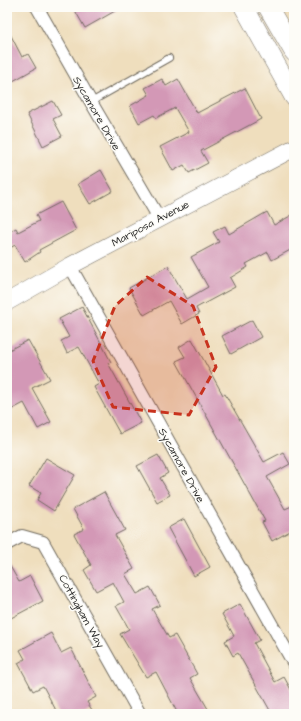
<svg xmlns="http://www.w3.org/2000/svg" width="301" height="721" font-family="'Architects Daughter',sans-serif">
	<style>
		.building { fill: #d398b6 }
		.lines { fill: none; stroke-linecap: round; stroke-linejoin: round }
		.lane-casing { stroke: #706a5e; stroke-width: 8 }
		.street-casing { stroke: #706a5e; stroke-width: 14 }
		.secondary-casing { stroke: #706a5e; stroke-width: 18 }
		.primary-casing { stroke: #706a5e; stroke-width: 20 }
		.lane { stroke: #fff; stroke-width: 6 }
		.street { stroke: #fff; stroke-width: 12 }
		.secondary { stroke: #fff; stroke-width: 17 }
		.primary { stroke: #fff; stroke-width: 19 }
		.marked { fill: #c8321e; fill-opacity: 0.2; stroke: #c8321e; stroke-width: 3; stroke-dasharray: 8 5; stroke-linejoin: round }
		.labels { text-anchor: middle; stroke-width: 3; stroke-linejoin: round; paint-order: stroke }
		.street-label { font-size: 11px; fill: #2b2b2b; stroke: #fdfcf7 }
	</style>
	<rect width="100%" height="100%" fill="#fdfcf7"/>
	<filter id="ink" filterUnits="userSpaceOnUse"><feTurbulence type="fractalNoise" baseFrequency=".025" numOctaves="2"/><feDisplacementMap in="SourceGraphic" scale="8" xChannelSelector="R" yChannelSelector="G"/><feConvolveMatrix kernelMatrix="1 2 1 2 8 2 1 2 1" color-interpolation-filters="sRGB"/></filter>
	<filter id="wash" filterUnits="userSpaceOnUse"><feTurbulence type="fractalNoise" baseFrequency=".012" numOctaves="4" result="noise"/><feDisplacementMap in="SourceGraphic" scale="16" xChannelSelector="R" yChannelSelector="G"/><feGaussianBlur stdDeviation="0.9" result="paint"/><feColorMatrix in="noise" values="0 0 0 0 0 0 0 0 0 0 0 0 0 0 0 0 0 1.4 0 .05"/><feComposite in="paint" operator="in"/></filter>
	<g filter="url(#wash)">
		<rect width="100%" height="100%" fill="#efdebd"/>
		<g id="blocks">
			<path class="building" d="M73 7H122L85 28Z
				M7 28 22 57 28 54 36 68 13 81 7 70Z
				M162 79 166 86 178 79 197 113 245 88 261 119 201 151 208 163 189 173 184 165 173 171 160 147 189 132 175 108 156 118 154 115 139 123 130 106 149 95 145 88Z
				M53 101 61 115 53 119 62 136 43 146 27 114Z
				M101 170 113 191 90 204 78 184Z
				M61 202 76 230 39 250 40 252 25 262 15 245 7 250V233L16 228 18 232 39 221 36 215Z
				M267 212 274 225 294 214V248L272 260 268 252 246 264 248 267 230 278 235 287 196 308 199 314 182 324 169 301 144 315 129 288 168 266 187 299 208 287 191 257 219 242 213 232 225 226 229 234Z
				M82 307 111 362 108 363 141 423 120 434 94 387 99 384 79 347 67 353 61 341 69 337 59 319Z
				M252 320 261 337 231 354 222 336Z
				M192 339 223 395 225 394 264 462 283 452 290 464 267 477 285 509 294 505V529L272 541 262 522 265 521 176 361 185 357 179 347Z
				M28 340 50 379 32 388 51 422 38 429 24 403 7 412V351Z
				M158 455 168 473 160 478 170 495 157 502 137 466Z
				M46 458 75 475 54 511 37 500 41 493 29 486Z
				M104 492 125 530 115 535 134 569 125 574 137 594 150 587 160 605 152 609 169 638 175 635 197 674 190 678 211 714H178L156 672 146 677 120 634 129 629 116 606 124 602 113 582 96 591 84 570 91 565 74 534 84 529 73 509Z
				M184 519 210 567 194 576 168 528Z
				M7 561 19 582 30 576 43 601 11 618 7 611Z
				M240 604 260 640 254 643 275 682 284 677 294 695V712L290 714H272L238 653 233 656 225 641 234 636 222 614Z
				M51 633 61 653 71 648 96 697 87 702 92 710 85 714H58L43 686 33 691 18 663 25 659 20 650Z"/>
		</g>
	</g>
	<g filter="url(#ink)">
		<use href="#blocks" fill-opacity="0" stroke="#706a5e" stroke-width="1"/>
		<g class="lines">
			<defs>
				<path id="lane" d="M91 102 169 58"/>
				<path id="street" d="M37 7 91 102 159 218
					M70 266 294 664
					M7 544 22 536 43 542 140 714"/>
				<path id="secondary" d="M7 302 70 266 294 148"/>
				<path id="primary" d="M244 7 294 97
					M268 7 294 52"/>
			</defs>
			<use href="#lane" class="lane-casing"/>
			<use href="#street" class="street-casing"/>
			<use href="#secondary" class="secondary-casing"/>
			<use href="#primary" class="primary-casing"/>
			<use href="#lane" class="lane"/>
			<use href="#street" class="street"/>
			<use href="#secondary" class="secondary"/>
			<use href="#primary" class="primary"/>
		</g>
	</g>
	<path class="marked" d="M147 277 193 306 216 367 189 415 113 407 93 361 115 306Z"/>
	<g class="labels">
		<g class="street-label">
			<text transform="translate(97 113) rotate(60)" y="4">Sycamore Drive</text>
			<text transform="translate(150 223) rotate(-28)" y="4">Mariposa Avenue</text>
			<text transform="translate(182 465) rotate(61)" y="4">Sycamore Drive</text>
			<text transform="translate(82 611) rotate(61)" y="4">Cottingham Way</text>
		</g>
	</g>
	<rect width="301" height="721" fill="none" stroke="#fdfcf7" stroke-width="24"/>
</svg>
